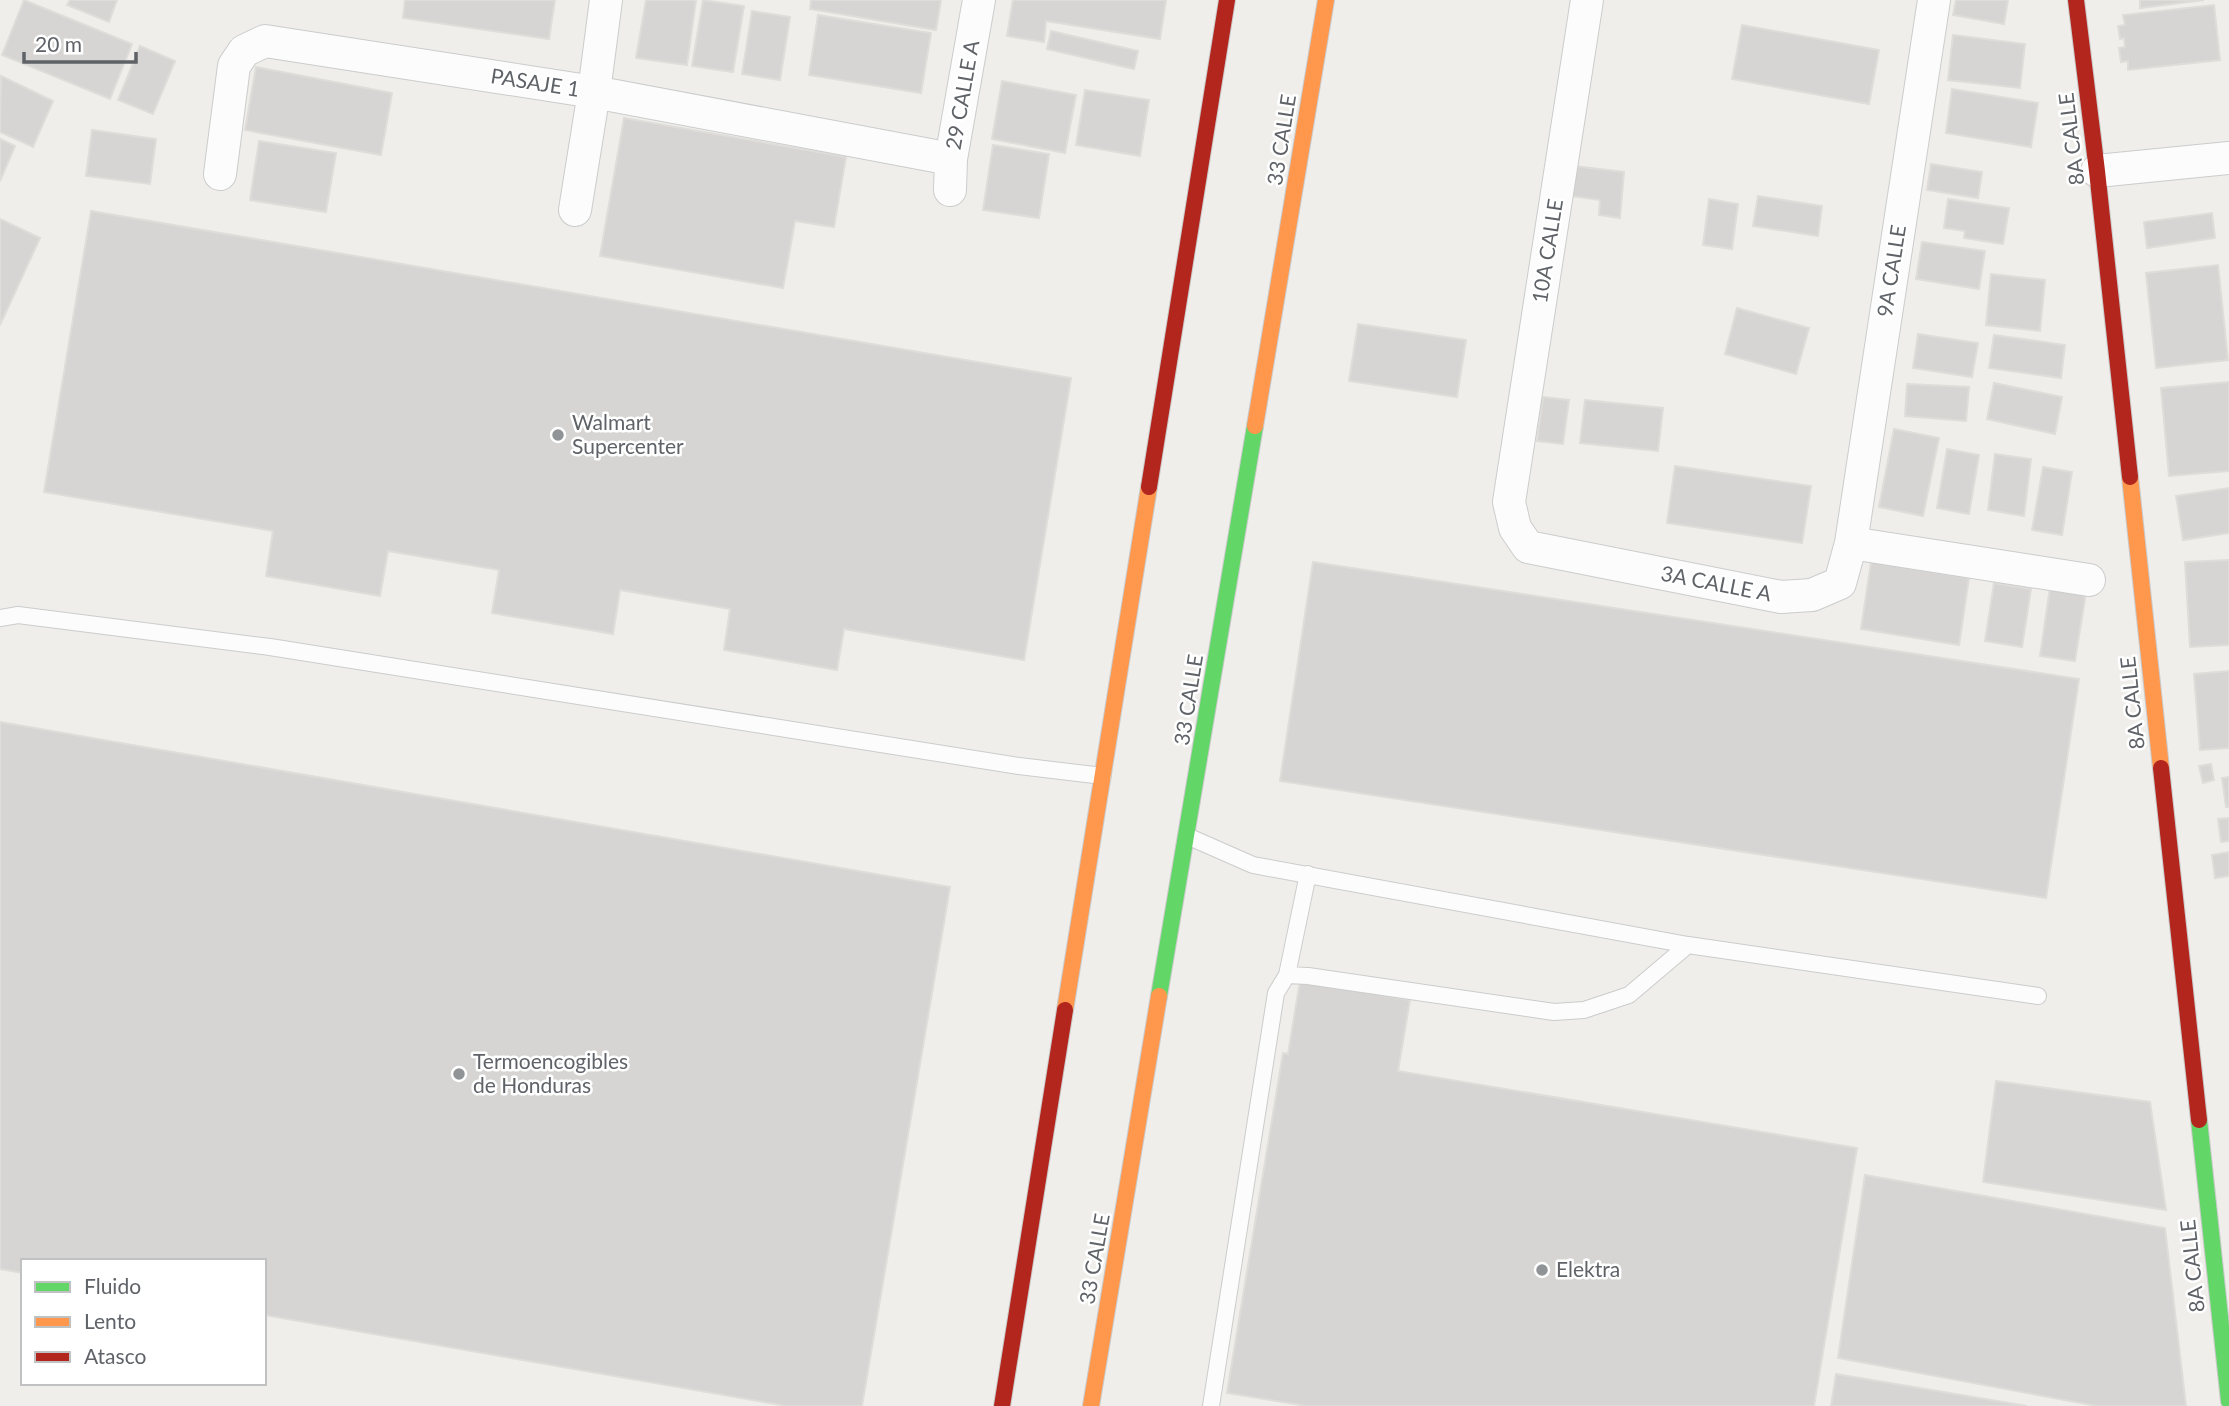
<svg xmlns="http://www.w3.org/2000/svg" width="2229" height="1406" font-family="Lato,sans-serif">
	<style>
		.building { fill: #d6d5d3; stroke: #deddd9; stroke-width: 2 }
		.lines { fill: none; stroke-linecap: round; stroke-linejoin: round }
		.lane-casing { stroke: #cbcccc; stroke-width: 18 }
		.street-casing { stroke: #cbcccc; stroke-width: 34 }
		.fast-casing { stroke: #cacacb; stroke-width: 18 }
		.slow-casing { stroke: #cacacb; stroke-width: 18 }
		.jam-casing { stroke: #cacacb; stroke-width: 18 }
		.lane { stroke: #fdfcfc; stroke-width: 16 }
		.street { stroke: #fdfcfc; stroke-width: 32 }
		.fast { stroke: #63d668; stroke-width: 16 }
		.slow { stroke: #ff974d; stroke-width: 16 }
		.jam { stroke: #b3261e; stroke-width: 16 }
		.poi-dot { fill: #919496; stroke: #fff; stroke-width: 2.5 }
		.labels { text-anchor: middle; stroke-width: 5; stroke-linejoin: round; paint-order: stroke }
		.street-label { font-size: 21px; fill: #5f6368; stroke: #fff }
		.poi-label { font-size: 21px; fill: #5f6368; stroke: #fff; text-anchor: start }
	</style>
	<rect width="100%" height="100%" fill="#efeeea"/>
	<path class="building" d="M24 0 132 44 110 99 2 55Z
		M70 0H117L109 22 67 5Z
		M405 0H555L549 39 403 18Z
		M646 0H696L687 65 636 58Z
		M703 0 744 6 733 72 692 66Z
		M811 0H941L936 30 810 9Z
		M1013 0H1166L1160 39 1046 21 1044 42 1007 36Z
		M1956 0H2008L2004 24 1953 15Z
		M2140 0H2204L2140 8Z
		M2214 5 2220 60 2128 70V61L2121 62 2119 48 2125 47 2124 38 2120 39 2118 26 2125 25 2123 15Z
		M752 11 790 17 780 80 742 74Z
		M818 15 931 33 921 93 809 75Z
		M1742 25 1879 50 1869 104 1732 79Z
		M1051 31 1138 51 1134 69 1047 49Z
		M1953 35 2025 44 2020 88 1948 80Z
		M140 46 175 61 153 114 118 100Z
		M256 67 392 93 381 155 245 130Z
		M1 76 53 101 33 147 0 132Z
		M1002 81 1076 95 1065 153 992 139Z
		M1952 89 2038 103 2031 147 1946 133Z
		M1085 90 1149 100 1140 156 1076 145Z
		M624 118 846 157 834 227 795 221 783 288 600 256Z
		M92 130 156 139 150 184 86 176Z
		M0 139 15 146 0 181Z
		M259 141 336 153 326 212 250 200Z
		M993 145 1049 154 1039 218 983 210Z
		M1931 164 1982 172 1978 198 1927 190Z
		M1574 166 1624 172 1620 218 1599 215 1600 200 1571 196Z
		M1758 196 1822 206 1818 236 1753 226Z
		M1709 199 1738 204 1732 249 1703 245Z
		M1948 199 2009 208 2003 244 1964 238 1965 231 1944 228Z
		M91 211 1071 378 1024 660 844 629 837 670 724 650 730 609 620 590 613 634 492 613 499 570 388 551 380 596 266 576 273 531 44 492Z
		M2212 213 2215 238 2147 248 2144 222Z
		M0 219 40 238 0 325Z
		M1922 242 1985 251 1979 289 1916 279Z
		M2218 265 2228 360 2156 368 2146 273Z
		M1991 274 2045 280 2040 331 1986 325Z
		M1737 308 1809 328 1796 374 1725 354Z
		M1358 324 1466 340 1457 397 1349 381Z
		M1918 334 1978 343 1972 377 1913 368Z
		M1994 335 2065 345 2061 378 1989 368Z
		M2229 382V471L2169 476 2161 388Z
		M1994 383 2062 397 2055 434 1987 419Z
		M1907 384 1969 387 1966 421 1905 416Z
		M1543 397 1569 400 1563 444 1537 441Z
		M1585 400 1663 408 1658 451 1580 443Z
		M1894 429 1939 438 1923 516 1879 507Z
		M1947 449 1979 455 1969 514 1937 508Z
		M1995 454 2031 459 2024 516 1988 510Z
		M1675 466 1811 486 1802 543 1667 523Z
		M2043 467 2072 472 2062 535 2032 530Z
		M2229 488V533L2183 540 2176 496Z
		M2229 560V645L2190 647 2185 562Z
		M1313 562 2079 679 2046 898 1280 781Z
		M1871 562 1969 578 1959 645 1861 629Z
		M2051 581 2087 586 2075 661 2040 656Z
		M1994 583 2031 589 2022 647 1985 641Z
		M2229 671V748L2200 750 2194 674Z
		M0 722 950 887 862 1406H787L264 1315V1261H23V1273L0 1269Z
		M2211 764 2214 780 2203 783 2199 766Z
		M2229 777V807H2226L2222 778Z
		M2229 818V841L2221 842 2218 819Z
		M2229 852V876L2215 878 2212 855Z
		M1300 981 1410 1000 1398 1071 1857 1148 1814 1406H1307L1227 1393 1283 1053 1288 1054Z
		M1996 1081 2150 1102 2166 1210 1983 1182Z
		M1865 1175 2165 1228 2186 1406H2097L1838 1358Z
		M1836 1374 2027 1406H1831Z"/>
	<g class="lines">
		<defs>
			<path id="lane" d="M0 618 18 615 270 647 1019 766 1103 776
				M1187 836 1253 865 1688 945 2038 996
				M1287 975 1308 874
				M1211 1406 1276 993 1287 975 1308 976 1554 1012 1584 1010 1629 995 1688 945"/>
			<path id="street" d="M1587 0 1509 502 1515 528 1528 547 1781 597 1812 595 1840 583 1851 543 2089 580
				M2097 171 2229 158
				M220 174 234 66 244 51 265 41 594 92 951 159
				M950 190 951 159 979 0
				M575 210 594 92 606 0
				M1851 543 1934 0"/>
			<path id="fast" d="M1159 996 1255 426
				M2199 1120 2229 1401"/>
			<path id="slow" d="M1255 426 1326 0
				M2130 477 2161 768
				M1065 1010 1149 487
				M1091 1406 1159 996"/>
			<path id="jam" d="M2076 0 2097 171 2130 477
				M1149 487 1227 0
				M2161 768 2199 1120
				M1002 1406 1065 1010"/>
		</defs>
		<use href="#lane" class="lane-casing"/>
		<use href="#street" class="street-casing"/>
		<use href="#fast" class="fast-casing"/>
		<use href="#slow" class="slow-casing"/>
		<use href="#jam" class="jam-casing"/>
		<use href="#lane" class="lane"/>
		<use href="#street" class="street"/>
		<use href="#fast" class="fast"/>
		<use href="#slow" class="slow"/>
		<use href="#jam" class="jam"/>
	</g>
	<g class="poi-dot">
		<circle cx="558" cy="435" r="7"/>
		<circle cx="459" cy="1074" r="7"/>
		<circle cx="1542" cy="1270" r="7"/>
	</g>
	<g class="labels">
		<g class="street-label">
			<text transform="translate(535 83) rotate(9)" y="7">PASAJE 1</text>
			<text transform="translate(963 95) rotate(-80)" y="7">29 CALLE A</text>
			<text transform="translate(2072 139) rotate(-97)" y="7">8A CALLE</text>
			<text transform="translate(1282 140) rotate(-81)" y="7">33 CALLE</text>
			<text transform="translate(1548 251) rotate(-81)" y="7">10A CALLE</text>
			<text transform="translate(1892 271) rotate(-81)" y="7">9A CALLE</text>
			<text transform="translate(1716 584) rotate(11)" y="7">3A CALLE A</text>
			<text transform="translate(1189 700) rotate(-81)" y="7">33 CALLE</text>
			<text transform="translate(2133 703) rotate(-96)" y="7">8A CALLE</text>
			<text transform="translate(1095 1259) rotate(-80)" y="7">33 CALLE</text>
			<text transform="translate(2193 1266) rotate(-96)" y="7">8A CALLE</text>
		</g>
		<g class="poi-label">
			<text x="572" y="430">Walmart<tspan x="572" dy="24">Supercenter</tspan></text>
			<text x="473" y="1069">Termoencogibles<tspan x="473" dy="24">de Honduras</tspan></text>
			<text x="1556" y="1277">Elektra</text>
		</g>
	</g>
	<rect x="21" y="1259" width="245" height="126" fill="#ffffff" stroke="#bfc1c3" stroke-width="2"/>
	<rect x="35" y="1282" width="35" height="10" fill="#63d668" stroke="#bfc1c3" stroke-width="2"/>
	<text x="84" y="1294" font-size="21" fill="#5f6368">Fluido</text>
	<rect x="35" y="1317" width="35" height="10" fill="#ff974d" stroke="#bfc1c3" stroke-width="2"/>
	<text x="84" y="1329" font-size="21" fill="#5f6368">Lento</text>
	<rect x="35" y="1352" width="35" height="10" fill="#b3261e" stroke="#bfc1c3" stroke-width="2"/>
	<text x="84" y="1364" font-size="21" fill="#5f6368">Atasco</text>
	<path d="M24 52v10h112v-10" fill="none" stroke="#5f6368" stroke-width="3.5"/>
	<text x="35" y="52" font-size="21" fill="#5f6368" stroke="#ffffff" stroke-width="5" paint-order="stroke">20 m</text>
</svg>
